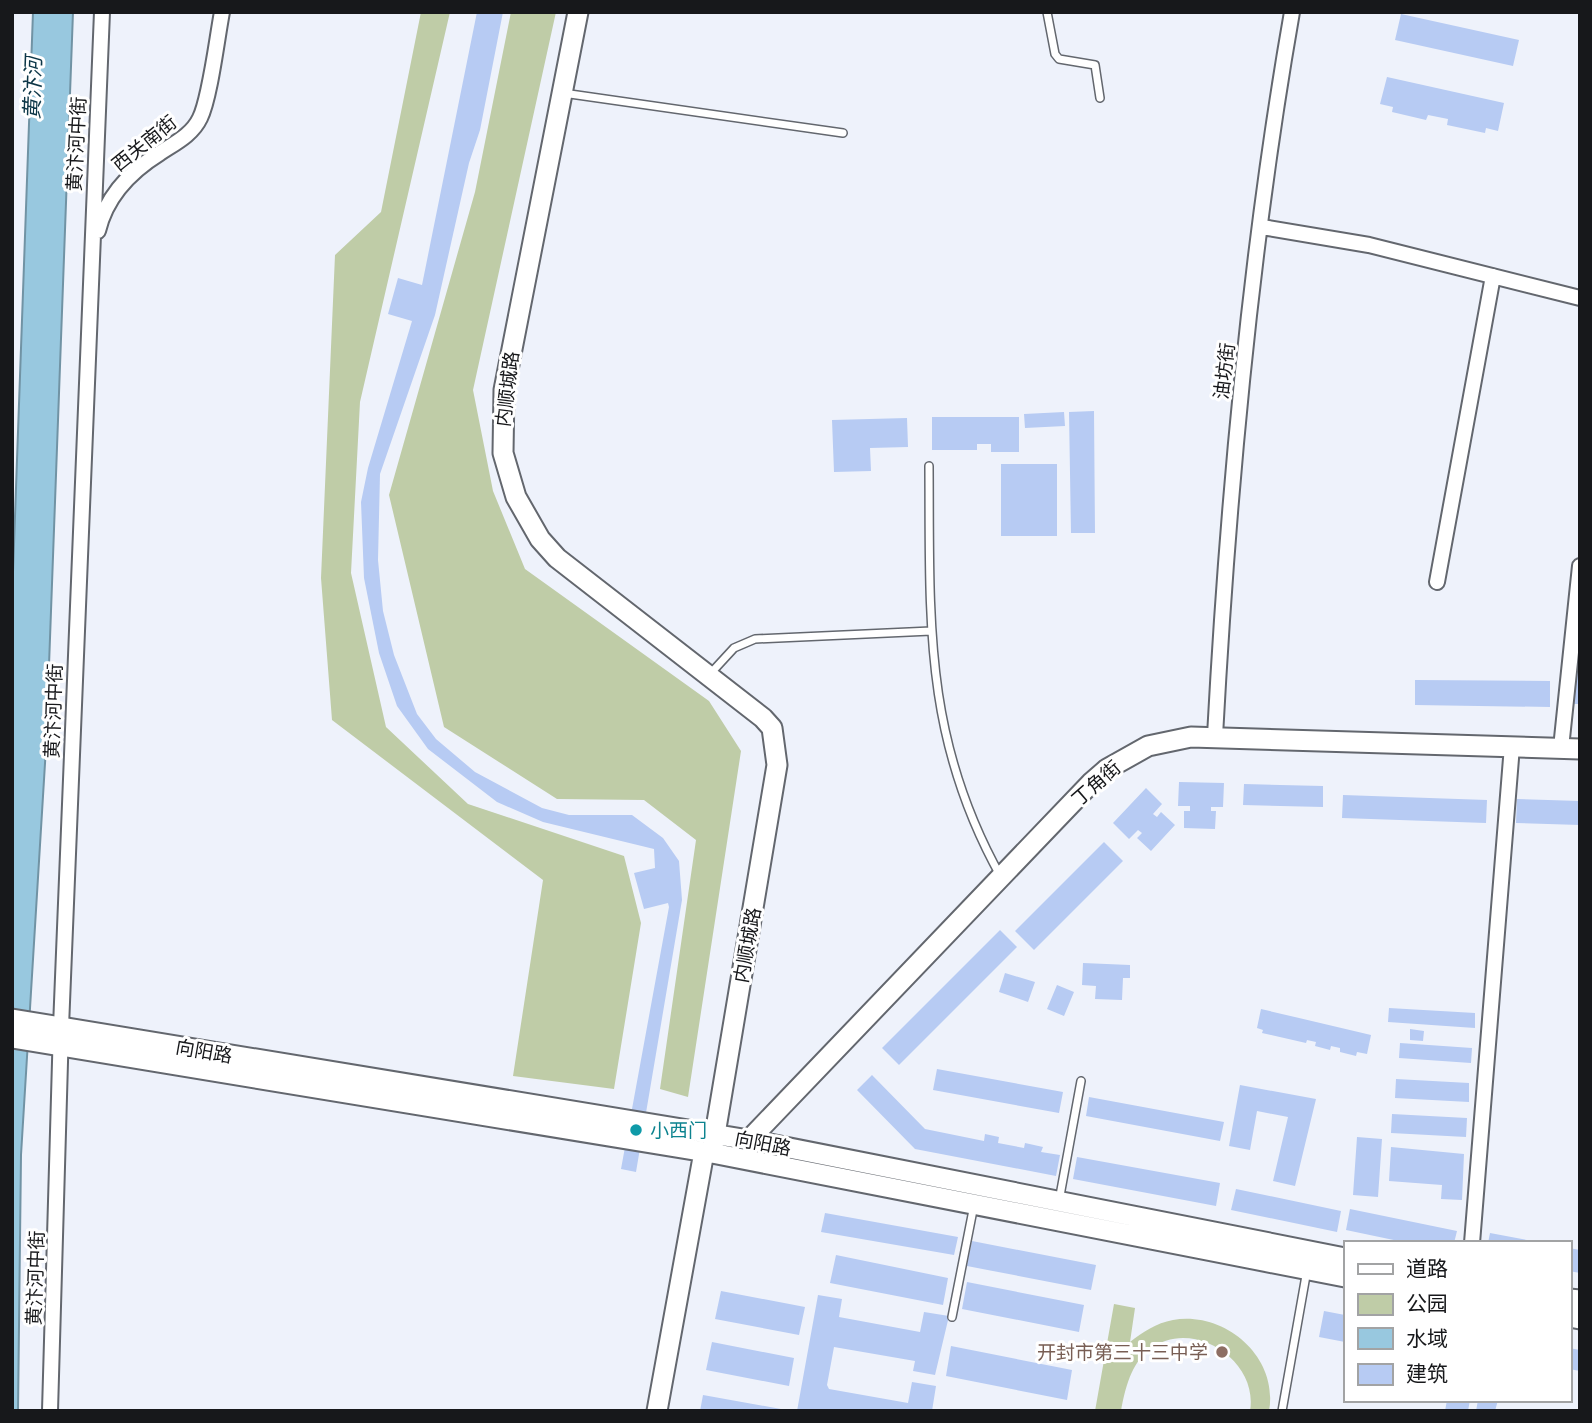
<svg xmlns="http://www.w3.org/2000/svg" width="1592" height="1423" font-family="'Varela Round','Noto Sans SC',sans-serif">
	<style>
		.green { fill: #bfcca7 }
		.water { fill: #98c8df; stroke: #7193a4; stroke-width: 2 }
		.building { fill: #b7cbf3 }
		.lines { fill: none; stroke-linecap: round; stroke-linejoin: round }
		.lane-casing { stroke: #63676e; stroke-width: 10 }
		.street-casing { stroke: #63676e; stroke-width: 18 }
		.secondary-casing { stroke: #63676e; stroke-width: 23 }
		.lane { stroke: #fff; stroke-width: 7 }
		.street { stroke: #fff; stroke-width: 14 }
		.secondary { stroke: #fff; stroke-width: 19 }
		.culture-dot { fill: #0f9aa8; stroke: #fff; stroke-width: 2.5 }
		.education-dot { fill: #8d6e63; stroke: #fff; stroke-width: 2.5 }
		.labels { text-anchor: middle; stroke-width: 6; stroke-linejoin: round; paint-order: stroke }
		.street-label { font-size: 19px; fill: #17181b; stroke: #fff }
		.culture-label { font-size: 19px; fill: #0d838f; stroke: #fff; text-anchor: start }
		.education-label { font-size: 19px; fill: #785e54; stroke: #fff; text-anchor: end }
		.water-label { font-size: 21px; font-style: italic; fill: #0c3647; stroke: #fff }
	</style>
	<rect width="100%" height="100%" fill="#eef2fb"/>
	<path class="green" d="M421 12H450L360 402 351 573 386 727 468 804 624 856 641 923 614 1089 513 1076 543 880 332 720 321 578 335 255 381 212Z
		M511 12H556L473 390 493 491 525 569 709 701 741 751 688 1097 660 1089 696 840 644 800 557 799 444 727 389 495 475 192Z
		M1114 1304 1135 1308 1130 1342C1143 1332 1156 1323 1173 1320 1225 1311 1279 1357 1269 1411H1250C1259 1360 1192 1317 1150 1349 1131 1363 1125 1389 1121 1411H1095Z"/>
	<path class="water" d="M33 12H73L46 747 21 1155 18 1411H12V600Z"/>
	<path class="building" d="M477 12H503L480 130 469 163 435 315 380 474 378 560 383 611 394 655 417 714 436 739 475 772 542 808 569 815H632L663 838 679 861 682 900 636 1172 621 1169 669 907 668 903 644 909 634 873 655 868 654 849 543 822 497 802 428 749 397 706 379 653 364 578 361 502 368 468 412 321 388 314 398 278 422 285Z
		M1401 14 1519 40 1513 66 1395 40Z
		M1387 77 1504 103 1498 131 1486 128 1485 133 1447 125 1448 119 1428 115 1426 120 1392 112 1393 107 1380 104Z
		M1094 411 1095 533H1071L1069 412Z
		M1064 412 1065 426 1025 428 1024 414Z
		M932 417H1019V452H991V444H977V450H932Z
		M907 418 908 447 870 448 871 471 834 472 832 420Z
		M1001 464H1057V536H1001Z
		M1575 670H1580V704H1574Z
		M1415 680 1550 681V707L1415 705Z
		M1179 782 1224 783 1223 807H1211V811H1216L1215 829 1184 828V811H1190V806H1178Z
		M1244 784 1323 786V807L1243 805Z
		M1146 788 1162 804 1153 814 1157 817 1161 812 1175 825 1151 851 1137 838 1142 833 1138 830 1129 839 1113 823Z
		M1343 795 1487 800 1486 823 1342 818Z
		M1517 799 1580 801V825L1516 823Z
		M1104 842 1123 861 1034 950 1015 931Z
		M1000 930 1017 947 899 1065 882 1048Z
		M1083 963 1130 965V978H1123L1122 1000 1095 999 1096 986 1082 985Z
		M1005 973 1035 982 1028 1002 999 992Z
		M1057 985 1074 992 1064 1016 1047 1009Z
		M1389 1008 1475 1013V1028L1388 1022Z
		M1261 1009 1371 1035 1367 1054 1357 1052 1356 1056 1340 1052V1048L1331 1046 1330 1050 1315 1046 1316 1042 1307 1040 1306 1043 1262 1033 1263 1030 1257 1028Z
		M1410 1029 1424 1031 1423 1041 1410 1040Z
		M1400 1043 1472 1048 1471 1063 1399 1058Z
		M937 1069 1063 1092 1059 1113 933 1090Z
		M872 1075 925 1129 984 1141 985 1134 999 1137 998 1143 1024 1148 1025 1143 1043 1147 1041 1152 1060 1155 1056 1176 915 1149 857 1090Z
		M1396 1079 1469 1083V1102L1395 1098Z
		M1240 1085 1316 1099 1295 1186 1273 1181 1288 1117 1257 1111 1250 1150 1229 1146Z
		M1089 1097 1224 1122 1220 1141 1086 1116Z
		M1392 1114 1467 1118 1466 1137 1391 1133Z
		M1357 1137 1382 1139 1378 1197 1353 1195Z
		M1391 1147 1464 1154 1462 1200 1441 1199 1442 1185 1389 1181Z
		M1077 1157 1220 1183 1216 1206 1073 1179Z
		M1236 1189 1341 1211 1337 1232 1231 1210Z
		M1350 1209 1457 1231 1454 1243H1408L1346 1230Z
		M825 1213 958 1237 954 1255 821 1232Z
		M1490 1233 1532 1241V1243H1488Z
		M972 1241 1096 1265 1091 1290 967 1266Z
		M1569 1248 1580 1250V1273L1569 1271Z
		M836 1255 948 1278 943 1305 830 1283Z
		M967 1282 1084 1305 1079 1332 962 1309Z
		M721 1291 805 1307 799 1335 715 1319Z
		M818 1295 842 1299 839 1317 920 1332 924 1312 949 1316 935 1375 913 1371 915 1361 834 1347 827 1385 829 1389 908 1403 912 1382 936 1386 932 1411H797Z
		M1324 1311 1345 1315V1342L1319 1337Z
		M712 1342 794 1358 789 1386 706 1370Z
		M951 1346 1072 1370 1067 1400 946 1376Z
		M1569 1348 1580 1350V1371L1569 1369Z
		M703 1395 781 1409 780 1411H700Z
		M1447 1400H1470L1468 1411H1445Z
		M1478 1400H1498L1495 1411H1476Z"/>
	<g class="lines">
		<defs>
			<path id="lane" d="M1047 12 1055 54 1059 59 1095 65 1100 98
				M563 93 843 133
				M929 466C930 619 923 738 1001 877
				M710 674 734 648 755 639 931 631
				M1059 1201 1081 1081
				M952 1317 974 1205
				M1282 1411 1307 1270"/>
			<path id="street" d="M1262 227 1369 245 1580 298
				M98 231C106 197 131 171 160 153 175 143 192 135 200 118 210 98 217 38 222 12
				M1437 582 1493 276
				M1215 736C1228 494 1250 251 1292 12
				M1561 748 1580 566
				M1472 1243 1512 746
				M50 1411 61 1027 102 12"/>
			<path id="secondary" d="M578 12 504 390 503 453 516 497 540 539 557 558 763 718 772 728 777 765 713 1146
				M12 1019 749 1140 1345 1258
				M12 1038 712 1153 1345 1277
				M749 1140 1091 783 1107 769 1148 746 1191 737 1580 749
				M1569 1299 1580 1300
				M1569 1317 1580 1319
				M657 1411 704 1152"/>
		</defs>
		<use href="#lane" class="lane-casing"/>
		<use href="#street" class="street-casing"/>
		<use href="#secondary" class="secondary-casing"/>
		<use href="#lane" class="lane"/>
		<use href="#street" class="street"/>
		<use href="#secondary" class="secondary"/>
	</g>
	<circle class="culture-dot" cx="636" cy="1130" r="7"/>
	<circle class="education-dot" cx="1222" cy="1352" r="7"/>
	<g class="labels">
		<g class="street-label">
			<text transform="translate(144 143) rotate(-39)" y="7">西关南街</text>
			<text transform="translate(76 144) rotate(-87)" y="7">黄汴河中街</text>
			<text transform="translate(1224 371) rotate(-83)" y="7">油坊街</text>
			<text transform="translate(507 389) rotate(-83)" y="7">内顺城路</text>
			<text transform="translate(53 711) rotate(-88)" y="7">黄汴河中街</text>
			<text transform="translate(1096 783) rotate(-41)" y="7">丁角街</text>
			<text transform="translate(747 945) rotate(-80)" y="7">内顺城路</text>
			<text transform="translate(204 1051) rotate(10)" y="7">向阳路</text>
			<text transform="translate(763 1143) rotate(11)" y="7">向阳路</text>
			<text transform="translate(35 1278) rotate(-88)" y="7">黄汴河中街</text>
		</g>
		<g class="culture-label">
			<text x="650" y="1137">小西门</text>
		</g>
		<g class="education-label">
			<text x="1208" y="1359">开封市第三十三中学</text>
		</g>
		<g class="water-label">
			<text transform="translate(33 88) rotate(-88)" y="7">黄汴河</text>
		</g>
	</g>
	<rect width="1592" height="1423" fill="none" stroke="#17181b" stroke-width="28"/>
	<rect x="1344" y="1241" width="228" height="161" fill="#ffffff" stroke="#a2a3a4" stroke-width="2"/>
	<rect x="1358" y="1264" width="35" height="10" fill="#ffffff" stroke="#a2a3a4" stroke-width="2"/>
	<text x="1406" y="1276" font-size="21" fill="#17181b">道路</text>
	<rect x="1358" y="1294" width="35" height="21" fill="#bfcca7" stroke="#a2a3a4" stroke-width="2"/>
	<text x="1406" y="1311" font-size="21" fill="#17181b">公园</text>
	<rect x="1358" y="1328" width="35" height="21" fill="#98c8df" stroke="#a2a3a4" stroke-width="2"/>
	<text x="1406" y="1346" font-size="21" fill="#17181b">水域</text>
	<rect x="1358" y="1364" width="35" height="21" fill="#b7cbf3" stroke="#a2a3a4" stroke-width="2"/>
	<text x="1406" y="1381" font-size="21" fill="#17181b">建筑</text>
</svg>
